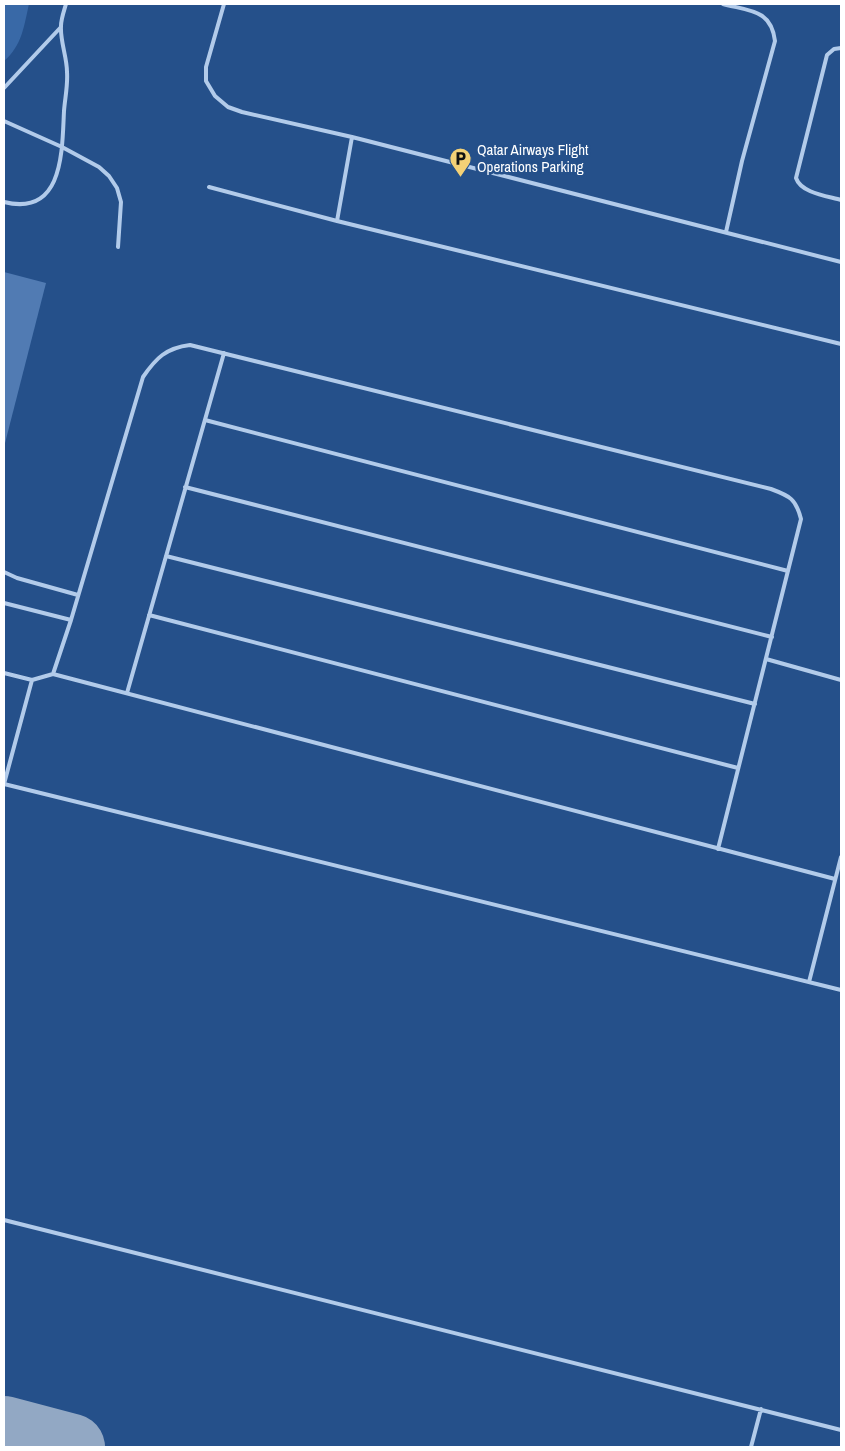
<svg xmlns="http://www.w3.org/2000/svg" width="845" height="1451" font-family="'Archivo Narrow',sans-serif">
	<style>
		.green { fill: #3969a7 }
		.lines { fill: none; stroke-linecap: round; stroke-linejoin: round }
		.taxiway { stroke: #92a8c4; stroke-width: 66 }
		.building { fill: #517bb3 }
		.lane { stroke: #b2cbea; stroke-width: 4 }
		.labels { text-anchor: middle; stroke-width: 5; stroke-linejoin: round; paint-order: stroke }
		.poi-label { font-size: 15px; fill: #fff; stroke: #25508a; text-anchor: start }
	</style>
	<rect width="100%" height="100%" fill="#25508a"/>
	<path class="green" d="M4 4H29C24 26 22 46 4 61Z"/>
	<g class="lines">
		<path class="taxiway" d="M4 1429 72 1447"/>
	</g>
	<path class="building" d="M4 272 46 283 4 447Z"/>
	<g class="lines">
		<path class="lane" d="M224 4 206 67V81L215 96 228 107 242 112 352 137 841 262
			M723 4C749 11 771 9 775 41L742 161 726 232
			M841 48 834 49 827 55 796 178C801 193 827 196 841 200
			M4 88 61 27
			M4 121 62 147 99 167 109 176 117 188 121 202 118 247
			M209 187 337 221 841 344
			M4 202C64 217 62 150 64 111 65 98 68 85 67 72 67 57 60 41 61 26 61 19 64 11 66 4
			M337 221 352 137
			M205 420 788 571
			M185 487 772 637
			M166 556 755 704
			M4 572 17 578 78 595
			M4 603 71 620
			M149 615 738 768
			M766 659 841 680
			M4 673 32 680
			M53 674 835 879
			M127 693 224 353
			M4 784 32 680 53 674 71 620 143 377C156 358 166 348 190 345L771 489C790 496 796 499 801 519L718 849
			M4 784 841 990
			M809 982 841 857
			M4 1220 841 1430
			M751 1447 761 1409"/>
	</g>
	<defs>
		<symbol id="parking-pin" viewBox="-11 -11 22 30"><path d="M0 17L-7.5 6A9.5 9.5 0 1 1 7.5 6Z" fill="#f4d176" stroke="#25508a"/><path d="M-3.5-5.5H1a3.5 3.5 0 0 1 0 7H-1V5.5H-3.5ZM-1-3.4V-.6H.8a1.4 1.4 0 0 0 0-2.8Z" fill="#111"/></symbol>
	</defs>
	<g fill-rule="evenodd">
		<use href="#parking-pin" x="448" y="146" width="25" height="34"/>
	</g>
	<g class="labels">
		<g class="poi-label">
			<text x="477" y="155">Qatar Airways Flight<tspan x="477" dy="17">Operations Parking</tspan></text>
		</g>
	</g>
	<rect width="845" height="1451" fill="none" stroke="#ffffff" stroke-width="10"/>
</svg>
